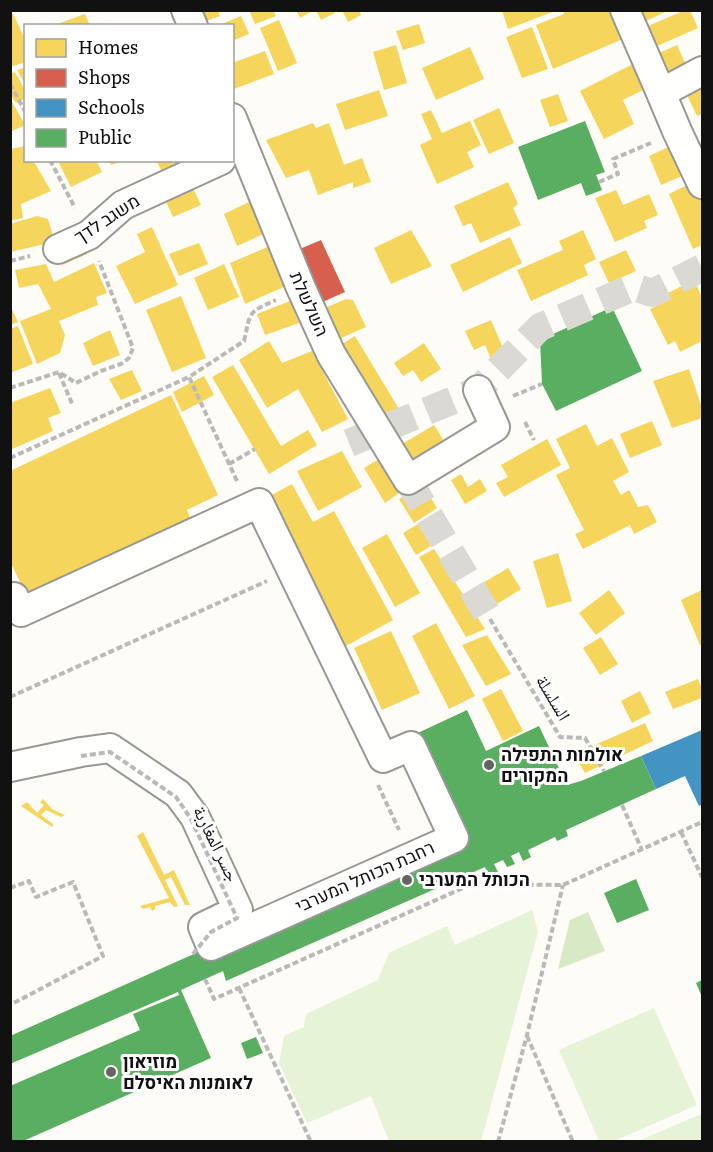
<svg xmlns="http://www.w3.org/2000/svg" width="713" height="1152" font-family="Literata,'Noto Naskh Arabic',Heebo,serif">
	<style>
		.green { fill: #e7f3d7 }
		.forest { fill: #d8eac5 }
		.homes { fill: #f6d55c }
		.shops { fill: #d6604d }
		.schools { fill: #4393c3 }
		.public { fill: #5aae61 }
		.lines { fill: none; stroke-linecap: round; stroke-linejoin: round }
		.minor-tunnel { stroke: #dad9d4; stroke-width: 28; stroke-dasharray: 28 14; stroke-linecap: butt }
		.minor-casing { stroke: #979795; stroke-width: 32 }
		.path { stroke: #b9b9b8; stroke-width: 4; stroke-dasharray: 6 3; stroke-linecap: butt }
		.minor { stroke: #fffffe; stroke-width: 28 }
		.path-bridge { stroke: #b9b9b8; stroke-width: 4; stroke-dasharray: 6 3; stroke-linecap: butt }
		.poi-dot { fill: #646362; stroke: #fff; stroke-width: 2 }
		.labels { text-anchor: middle; stroke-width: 6; stroke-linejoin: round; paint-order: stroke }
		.street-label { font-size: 18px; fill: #111; stroke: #fff }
		.poi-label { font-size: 18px; font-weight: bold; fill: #111; stroke: #fff; text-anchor: start }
	</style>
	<rect width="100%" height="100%" fill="#fdfcf7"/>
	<path class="green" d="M532 910 538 932 481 1141H389L371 1096 307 1123 279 1063 284 1036 304 1027 305 1018 308 1013 378 980 389 953 447 926 455 945Z
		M654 1008 697 1105 614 1141H599L559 1050Z
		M701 1114 702 1118V1141H638Z"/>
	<path class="forest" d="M588 912 605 951 558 969 570 920Z"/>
	<path class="homes" d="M199 10H218L220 16 204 22Z
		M249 10H273L276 16 255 24Z
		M296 10H314L300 18Z
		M316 10H334L335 13 321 20Z
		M342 10H359L361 15 348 22Z
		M502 10H555V11L508 29Z
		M564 10H611L625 38 553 69 536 25 564 14Z
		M636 10H669L642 23Z
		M685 10H690L698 28 655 47 646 27Z
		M13 14 26 41V62L10 67V15Z
		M85 14 90 26H61L60 23Z
		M241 16 249 34 232 41V26H217Z
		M279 20 297 63 278 71 260 28Z
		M419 24 425 43 403 50 396 31Z
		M532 27 548 69 522 78 506 37Z
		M396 45 407 83 384 90 373 52Z
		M677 45 687 67 668 76 657 54Z
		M470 47 484 79 436 100 422 68Z
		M265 51 274 74 234 89 232 86V63Z
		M635 63 647 88 623 100 634 124 604 139 580 91Z
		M26 67V86L17 70Z
		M15 72 26 92V98L16 103 10 94V74Z
		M702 85V114L697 116 686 93Z
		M379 90 388 116 345 130 336 104Z
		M558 94 568 121 550 127 540 100Z
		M10 98 25 125 10 132Z
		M499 108 514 143 489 154 473 120Z
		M431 110 442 133 470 121 481 145 467 152 474 167 437 184 420 145 432 139 421 114Z
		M313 123 316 128 329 123 344 165 362 158 371 182 353 188V182L318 195 309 170 286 178 266 140Z
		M677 143 689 173 661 185 649 156Z
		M25 146 26 160H33L51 191 21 204 23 218 10 221V149Z
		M65 160H96L102 172 71 187 59 163Z
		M109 160H123V161L111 165Z
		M156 160H183L161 170Z
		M508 182 518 204 513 208 521 225 480 243 471 223 463 226 454 206Z
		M693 182 702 203V245L693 249 669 194Z
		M191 184 201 205 173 217 163 195Z
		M616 190 623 205 649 194 658 215 644 221 647 228 615 242 595 198Z
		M253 200 268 232 237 246 224 214Z
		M37 216 48 219 53 236 45 244 10 252V224Z
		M152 227 178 285 135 304 116 266 145 252 137 234Z
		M411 230 432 266 391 284 374 248Z
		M583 230 596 259 584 265 588 275 531 301 517 270 563 250 559 241Z
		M510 237 522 263 463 292 450 265Z
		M82 243 87 254 62 265 57 254Z
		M199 243 208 264 179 276 169 254Z
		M270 246 286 286 245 304 230 263Z
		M626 250 636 271 609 283 599 262Z
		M94 263 107 293 96 297 98 305 59 321 65 335 60 353 37 364 20 321 51 309 38 284 19 288 15 270 46 264 54 282Z
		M224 264 239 297 208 310 194 278Z
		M694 280 702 297V341L680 352 675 341 668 345 650 309 669 300 666 294Z
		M181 296 206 358 172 372 146 310Z
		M346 299 353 300 366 327 339 339 325 308Z
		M290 301 299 323 265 335 257 314Z
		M10 305 18 322 10 325Z
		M491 320 506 355 492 361 485 345 474 350 465 331Z
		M18 326 33 364 10 373V329Z
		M110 330 120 355 93 366 83 343Z
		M355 336 402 414 383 425 352 372 342 344Z
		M269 341 282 363 312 351 348 419 322 432 298 389 267 408 239 360Z
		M424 343 441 369 421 382 413 370 403 376 394 363Z
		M233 365 281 446 308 430 317 445 269 474 212 377Z
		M689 369 702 408V418L672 428 653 381Z
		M132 370 142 391 121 400 109 379Z
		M204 376 214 395 182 412 173 392Z
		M50 388 61 413 48 418 53 431 10 450V403Z
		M171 395 218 495 187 510 194 527 30 603 10 561V471Z
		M652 421 662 445 630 458 620 434Z
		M586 424 597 446 612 438 629 472 613 481 621 495 629 490 638 507 648 505 657 522 634 534 630 525 583 549 575 534 584 530 556 475 570 468 556 439Z
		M434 425 446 444 415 471 399 446Z
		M547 439 561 465 504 497 496 483 508 477 501 465Z
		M342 451 362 487 318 511 297 471Z
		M379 459 399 493 385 503 364 468Z
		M461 474 468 487 480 479 487 491 465 504 451 480Z
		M292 484 313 522 334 511 393 620 346 646 266 498Z
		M423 485 437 508 414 523 399 499Z
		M418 524 431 546 416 555 403 533Z
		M387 534 420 593 395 607 362 548Z
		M434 549 485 629 466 637 419 557Z
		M558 553 572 601 547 608 533 561Z
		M508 568 521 589 489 609 476 587Z
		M609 590 625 613 596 635 579 613Z
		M702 590V644L700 645 681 600Z
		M436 623 475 696 449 709 412 636Z
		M391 631 420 693 382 710 354 648Z
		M487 635 511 674 486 686 462 645Z
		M601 637 618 664 600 675 583 648Z
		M698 679 702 689V698L673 709 665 692Z
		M501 689 523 731 503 741 482 699Z
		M640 691 651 713 632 723 621 701Z
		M645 723 653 741 585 773 574 754Z
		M43 799 52 809 65 815 61 817 46 810 41 815 53 824 52 827 21 806 27 802 37 813 44 805 40 802Z
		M143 832 164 875 174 870 190 905H185L171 877 165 880 178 906 174 907 170 902 155 906V909L152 911 150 907 143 909 140 906 169 898 137 836Z"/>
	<path class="shops" d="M321 240 345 292 318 304 295 251Z"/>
	<path class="schools" d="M702 730V804L699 806 685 776 656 789 641 756Z"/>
	<path class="public" d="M585 121 605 172 596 175 602 190 586 196 581 183 538 200 518 147Z
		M612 307 642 371 556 411 542 384 540 340Z
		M467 710 486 751 539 726 567 785 581 781 641 756 656 789 566 830 568 836 557 841 555 837 528 850 531 857 523 861 519 852 511 856 515 864 507 867 503 860 494 864 498 872 489 876 485 867 226 981 223 971 181 990 211 1058 21 1142H10V1086L140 1030 133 1014 179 995 178 992 10 1064V1036L454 838 407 738Z
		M636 879 649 910 617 923 604 893Z
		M702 980V997L696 983Z
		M256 1037 263 1053 247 1059 241 1043Z"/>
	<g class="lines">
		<path class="minor-tunnel" d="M349 443 478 390 540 327 634 287 652 293 702 268
			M408 480 490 619"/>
		<defs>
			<path id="minor" d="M186 10 193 26
				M625 10 661 93
				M702 71 661 93 677 131 702 184
				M232 118 301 288 331 354 408 480 495 427 478 390
				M58 249 89 235 123 205 221 160
				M10 599 14 597 21 612 259 503 383 758 411 746 454 838 211 946 203 927 238 910 195 817 178 794 110 748 81 752 10 767"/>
		</defs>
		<use href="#minor" class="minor-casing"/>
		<path class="path" d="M10 84 26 113
			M50 160 75 208
			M599 182 618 174 613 159 651 143
			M10 261 30 256
			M59 373 73 406
			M10 388 59 372 76 383 101 371 121 364 129 358 133 348 99 261
			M513 396 542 384
			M525 422 534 440
			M10 458 189 377
			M229 464 255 449
			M237 481 189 377 244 341C251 311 247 313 276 300
			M490 619 560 737 585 738 604 771
			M10 697 267 581
			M378 785 399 830
			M622 805 642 850
			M681 832 702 877
			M10 888 29 881 36 897 73 882 103 956 10 1005
			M205 979 214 999 472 884 563 885 702 822
			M239 988 311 1142
			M527 1036 573 1142
			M498 1142 527 1035 563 885"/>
		<use href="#minor" class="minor"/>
		<path class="path-bridge" d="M81 756 110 752 176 797 191 819 237 918 211 932 193 954"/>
	</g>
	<g class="poi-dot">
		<circle cx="489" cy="765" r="6"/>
		<circle cx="407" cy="880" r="6"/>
		<circle cx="111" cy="1072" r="6"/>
	</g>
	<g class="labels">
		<g class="street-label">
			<text transform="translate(107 219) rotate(-33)" y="6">משגב לדך</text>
			<text transform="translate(309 304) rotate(66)" y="6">השלשלת</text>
			<text transform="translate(553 698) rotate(59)" y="6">السلسلة</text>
			<text transform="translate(216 844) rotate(64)" y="6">جسر المغاربة</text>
			<text transform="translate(365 877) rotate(-24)" y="6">רחבת הכותל המערבי</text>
		</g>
		<g class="poi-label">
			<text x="501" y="761">אולמות התפילה<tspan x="501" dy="21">המקורים</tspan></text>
			<text x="419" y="886">הכותל המערבי</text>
			<text x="123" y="1068">מוזיאון<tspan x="123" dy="21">לאומנות האיסלם</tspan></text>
		</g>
	</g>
	<rect width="713" height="1152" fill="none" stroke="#111111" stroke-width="24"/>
	<rect x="24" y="24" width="210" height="138" fill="#ffffff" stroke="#a0a0a0" stroke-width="1.5"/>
	<rect x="36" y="39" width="30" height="18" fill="#f6d55c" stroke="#a0a0a0" stroke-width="1.5"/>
	<text x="78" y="54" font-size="18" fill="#111111">Homes</text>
	<rect x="36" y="69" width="30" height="18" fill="#d6604d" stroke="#a0a0a0" stroke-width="1.5"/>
	<text x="78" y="84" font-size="18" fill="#111111">Shops</text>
	<rect x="36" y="99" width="30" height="18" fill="#4393c3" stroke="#a0a0a0" stroke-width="1.5"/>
	<text x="78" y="114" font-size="18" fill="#111111">Schools</text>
	<rect x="36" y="129" width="30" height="18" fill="#5aae61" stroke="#a0a0a0" stroke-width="1.5"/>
	<text x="78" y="144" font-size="18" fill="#111111">Public</text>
</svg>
